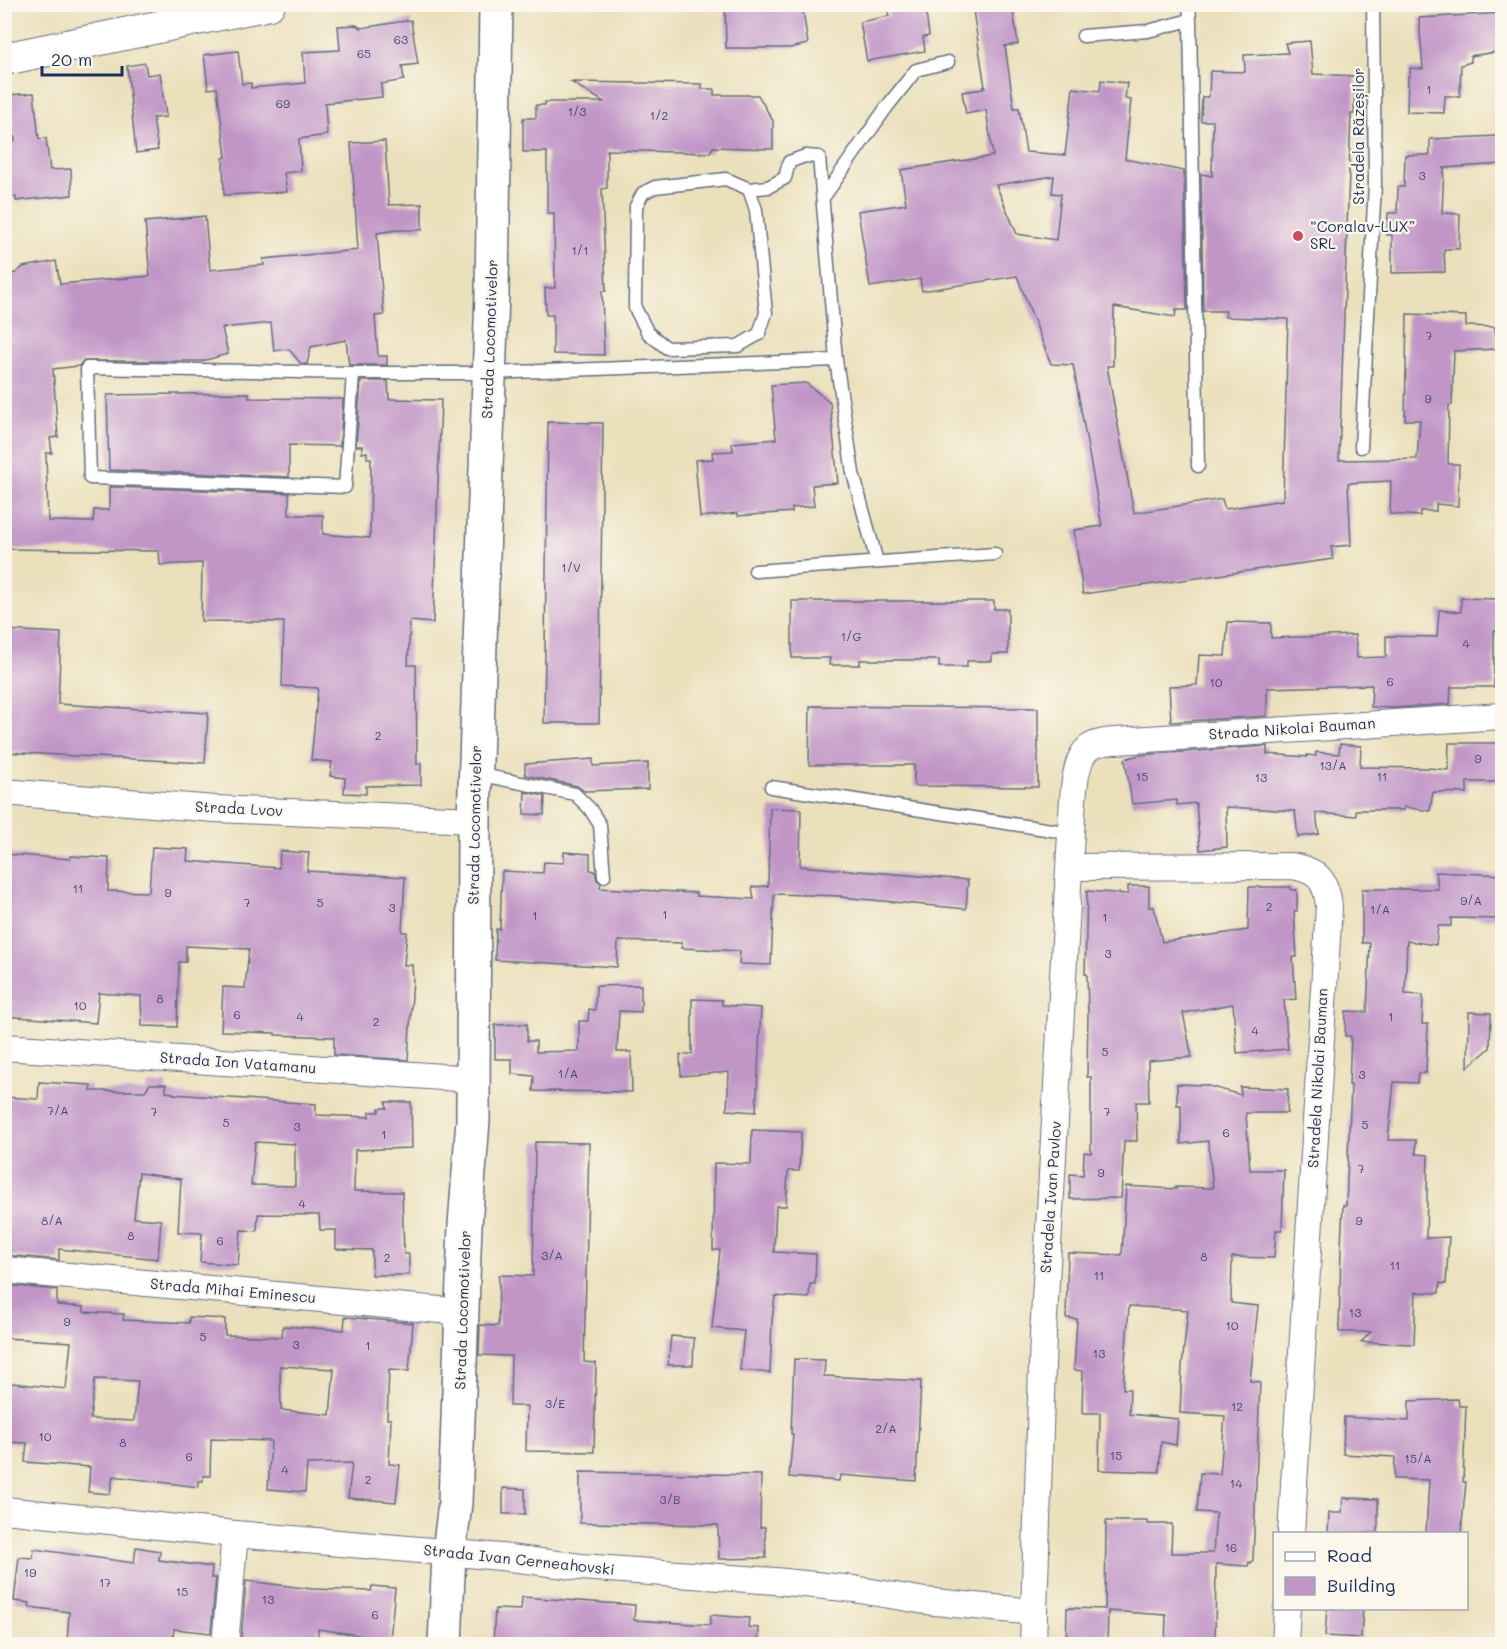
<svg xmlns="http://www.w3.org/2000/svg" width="1507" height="1649" font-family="Mali,sans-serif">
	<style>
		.building { fill: #c196c7; fill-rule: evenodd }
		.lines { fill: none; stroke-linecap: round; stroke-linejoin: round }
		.service-casing { stroke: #646d7f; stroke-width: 15 }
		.minor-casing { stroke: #646d7f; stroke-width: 28 }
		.tertiary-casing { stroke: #646d7f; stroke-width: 34 }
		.secondary-casing { stroke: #646d7f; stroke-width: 36 }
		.service { stroke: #fff; stroke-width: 12 }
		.minor { stroke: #fff; stroke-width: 26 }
		.tertiary { stroke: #fff; stroke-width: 32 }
		.secondary { stroke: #fff; stroke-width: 33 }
		.poi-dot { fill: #d1495b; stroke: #fbf7ec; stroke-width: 2 }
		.labels { text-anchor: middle; stroke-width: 4.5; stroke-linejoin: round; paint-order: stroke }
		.number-label { font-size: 12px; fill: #444978 }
		.street-label { font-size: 15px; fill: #1b2f5e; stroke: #fbf7ec }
		.poi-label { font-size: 15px; fill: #1b2f5e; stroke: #fbf7ec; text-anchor: start }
	</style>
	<rect width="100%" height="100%" fill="#fbf7ec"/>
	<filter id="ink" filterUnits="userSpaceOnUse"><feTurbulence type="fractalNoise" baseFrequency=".0167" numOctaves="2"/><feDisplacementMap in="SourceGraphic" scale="12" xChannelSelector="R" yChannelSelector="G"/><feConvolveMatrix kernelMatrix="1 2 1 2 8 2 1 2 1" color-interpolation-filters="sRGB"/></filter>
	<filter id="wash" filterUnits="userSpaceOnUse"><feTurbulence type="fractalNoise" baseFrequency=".008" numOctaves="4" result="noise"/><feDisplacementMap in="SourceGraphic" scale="24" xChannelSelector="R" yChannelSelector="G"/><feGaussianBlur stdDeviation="1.35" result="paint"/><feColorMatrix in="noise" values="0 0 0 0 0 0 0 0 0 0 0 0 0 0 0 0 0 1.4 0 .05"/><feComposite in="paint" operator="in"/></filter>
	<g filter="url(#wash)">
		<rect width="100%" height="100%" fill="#ebe0bc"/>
		<g id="blocks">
			<path class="building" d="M725 4H796V12L803 10 808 44 790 48H726Z
				M886 4 925 6 929 36 923 37 925 51 867 61 860 22 889 16Z
				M972 4H1012L1018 44 1005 46 1014 108H1019L1026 152 1065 155 1073 88 1100 91 1101 80 1127 83 1125 99 1131 100 1125 159 1184 171 1187 310H1176L1175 317 1114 307 1113 366H1107L1134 513 1222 499 1225 509 1283 500 1288 319 1225 317 1226 311H1203L1201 174 1212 176 1213 121H1201L1202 97H1209L1210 71 1245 72 1244 55 1288 53 1285 43 1310 41 1313 74 1355 76 1354 114H1351L1339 460 1417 459 1420 420H1405L1407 314 1466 316V326L1495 327 1497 349 1454 351 1452 405H1449L1448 464H1459L1458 506 1436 504V511H1420V516L1390 514 1391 481 1348 483 1351 545 1331 547 1333 559 1083 594 1074 530 1102 526 1073 365 1051 364 1017 276 922 291 920 279 870 287 858 211 906 204 901 170 993 156 986 110 966 114 962 92 983 89V87H985ZM1054 176 1052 193 1061 194 1056 240 1017 234 996 185Z
				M1503 13V51L1470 56 1471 62 1461 65 1460 96H1445L1444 113 1407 112 1408 76H1410V68L1423 69 1419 18Z
				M411 20 418 64 402 66 404 80 381 84 382 97 325 103 327 135 299 139 301 171 284 173 287 192 224 195 223 158 226 157 217 88 208 89 204 55 238 51 242 84 251 83V88L305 83 303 52 340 50 338 26 356 25 361 28Z
				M145 63 147 75 160 73 166 117 153 118 158 150 136 153 127 66Z
				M571 82 702 84V89H714V95H758L773 121V149L713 147 710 153 607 150V188L602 189 606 291H602L604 355 553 354V315H546L545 288H555L554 213H547V152H523V118H536V105H545V102H604Z
				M34 93 39 139 46 138 50 170 71 169 72 195 16 201V197L4 199V143L15 141 9 95Z
				M1497 136V139H1503V164L1444 168 1442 213 1460 214 1459 249H1444L1445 272 1392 273V235H1387L1388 213H1397L1398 187H1404L1405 155H1430V139Z
				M385 141 389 205 422 204V230H397L377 233 384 315 375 316 378 356H387V365H349L346 340 311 347 307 364H301L289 349 274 351 271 323 222 328 228 354 202 361H83L79 366 53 369 58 437 50 438 52 453H46L48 521 93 522 94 510H109V487L289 493V515H323V534L370 538 371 458H367V452L362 453V446H356L361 381H388L389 399 441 400 433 623 410 621 408 665H416L417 764 421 763V785L366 786V794L344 793 345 778 330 776 332 762 311 760 318 688 282 686 284 622 201 621 202 563 160 565 159 551 4 549V275L16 273 23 267 56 261 60 284 150 276 145 222 205 216 210 270 264 265 263 259 358 250 351 143Z
				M806 383 830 402 838 483 812 485 814 506 792 508V512L738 516V513L700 517 695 460 713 459 712 452 733 451 732 443 776 439 771 385Z
				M249 393V398L343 399 340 446 289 445V477L109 470 107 395Z
				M548 422 603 423 599 723H544Z
				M1461 598 1499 599 1498 604H1503V631H1494V687H1451L1450 704 1393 708 1371 707 1372 685 1267 688V716L1171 722 1169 686 1197 685 1199 655 1225 656 1228 622 1271 623V638L1355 635 1357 658 1386 657V636L1437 637 1439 610 1461 612Z
				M792 601H994V609H1008V654H992V661H967V667H939V660H860V665H829L830 658H792Z
				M4 630 61 633 58 704 208 713 205 763 4 752Z
				M810 706 1038 708V787L914 786V765H809Z
				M1449 743H1503V782H1467V793L1433 792 1430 811 1404 807V810H1356V816L1316 813 1319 834 1298 837 1295 811 1226 807 1227 847 1200 850 1196 803 1177 805V800L1132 804 1125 759 1139 755 1267 746V754L1307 757V755L1316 756V752L1339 754 1340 744 1361 746 1360 767 1428 768 1448 770Z
				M593 759V766L648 763V789L584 791 577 786 525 775V764Z
				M525 792 545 796 544 815 524 814Z
				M770 808 801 809 800 866 968 880 966 909 841 897V896L774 894 771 965 739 964 740 951 681 948 682 943 618 941 617 967 495 960 496 929H500L502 871 543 873 544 862 564 863V852L590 854V870L595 871 597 880 601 883 600 888 696 893V896L754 899 752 887 768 886Z
				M152 847 188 849 187 861 279 868 280 851 309 853 307 871 405 877 402 932H407L404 965H412L413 978 408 1060 334 1055V1037L275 1035V1033L221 1031 223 987 245 988 249 949 186 946V962H179L177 1027 142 1026 141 996 99 993 96 1023 4 1016V979L10 933 4 932V854L70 859V856L109 858 108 891 149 892Z
				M1436 872 1503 875V903H1500L1499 919 1451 918V926H1438L1436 945 1407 941 1405 994 1423 995 1422 1024H1428L1426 1073H1418L1417 1083 1394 1082 1388 1140H1416V1154L1428 1155 1426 1238 1449 1237 1446 1284 1440 1283 1439 1293 1416 1292 1414 1344 1361 1342 1371 1332H1339L1341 1246 1343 1205H1346L1351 1085H1349L1351 1036H1345L1346 1011 1367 1012 1370 943H1362V889H1438Z
				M1128 886H1149V907H1154L1162 942 1248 930 1249 887H1291V890H1297V911H1294L1297 957H1293L1296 999 1284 1000 1288 1049 1237 1053 1233 1004 1183 1013 1192 1057 1148 1061 1149 1102H1136L1137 1141H1124L1121 1198 1070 1199V1174L1083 1175 1084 1152 1091 1153V1077H1087L1088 1013 1087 974H1085L1087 891 1128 894Z
				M641 985V1012L619 1011 617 1052H631L632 1092 533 1091 534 1076 512 1074V1059H495V1025L527 1024V1041H536V1052L579 1051V1021H588L589 1009 595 1010 596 986Z
				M692 999 722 1000V1005L761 1008 756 1112 727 1110 729 1072 681 1076 680 1055 692 1054Z
				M1469 1012 1491 1013 1490 1048 1468 1067Z
				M39 1082 91 1085V1091H145L150 1084H166V1092L173 1093V1094L316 1104V1115L369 1117V1112H379V1108H387L386 1102H411L412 1148 355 1150 354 1191 402 1192 404 1254H409V1275H372V1250L336 1249V1230H320L319 1215 258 1214 257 1231 241 1230 238 1265 200 1262 202 1233 178 1232 181 1179 139 1173 134 1218 161 1220 158 1259 59 1249V1260L4 1255V1097L38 1099ZM255 1142 295 1144V1186L251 1185Z
				M1177 1084 1205 1085 1241 1095 1240 1087 1288 1089 1287 1113H1246L1250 1170H1284L1282 1230H1276L1274 1258 1232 1257 1231 1303 1258 1306 1250 1381 1260 1382 1253 1560 1251 1563 1249 1562 1248 1566 1216 1564 1215 1644H1165L1166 1615 1108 1611 1107 1644H1066L1067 1608 1105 1609 1106 1521H1147V1524H1172L1171 1553H1213L1216 1513 1197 1512 1200 1473 1220 1474 1225 1416 1180 1413 1182 1366 1188 1310 1129 1306 1123 1389H1130L1129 1414 1178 1419 1176 1445 1161 1442 1159 1472 1099 1470 1100 1413H1082L1083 1371 1074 1370 1077 1319 1066 1318 1068 1253 1122 1255 1126 1186 1176 1189V1187L1213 1188 1208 1141 1181 1144V1105H1177Z
				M752 1130 801 1132 799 1171H788L786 1206H776L774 1252 816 1254 815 1284H810L809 1298 775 1296 772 1320 770 1373 740 1370 744 1331 712 1328 720 1250H713L714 1163 751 1164Z
				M535 1142 589 1143 584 1362 596 1363 594 1452 526 1451 527 1406H510L511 1356 479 1355 480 1325 498 1326 499 1275 533 1276Z
				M4 1285 57 1290V1305L84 1307V1312L124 1314 123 1320 189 1323V1317L225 1319V1335L282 1337 283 1326 344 1330 345 1317 413 1323 409 1371 389 1370 387 1419H391L389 1464 400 1465 396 1502 348 1498 352 1463 307 1464 305 1492 268 1489 271 1441 211 1439 210 1476H203V1481H198V1487L113 1476 110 1494 88 1492 90 1467 25 1462 27 1443 4 1442V1382L66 1389 71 1342 4 1338ZM280 1366 334 1369 330 1415 281 1410ZM95 1379 138 1381 134 1421 90 1419Z
				M671 1336 694 1338 693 1365H668Z
				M794 1359 825 1360 824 1376 921 1381 916 1481 840 1475 839 1481 789 1477 793 1434H791Z
				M1458 1399 1459 1406H1466L1463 1482H1466L1461 1533H1426L1429 1480 1394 1479 1395 1457 1343 1454 1344 1417 1409 1421V1401Z
				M580 1472 761 1475 760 1527H765L766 1558 719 1559 718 1525 580 1523Z
				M503 1488 525 1489V1514H503Z
				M1343 1498 1378 1499V1533H1328L1329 1513H1342Z
				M136 1547 160 1551 159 1560 212 1567 211 1578H216L211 1633 174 1629 172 1644H67L69 1612 29 1607 30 1603 14 1601 19 1557 33 1558 34 1549 134 1563Z
				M246 1581 313 1589 371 1591 372 1586 395 1588 390 1640 389 1642 359 1639V1635L318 1629V1644H292L241 1639Z
				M522 1597 635 1605 634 1620 710 1625 711 1615 749 1618 748 1627 759 1628 758 1644H493L495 1609 521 1610Z
				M1327 1608H1363L1361 1638 1325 1636Z"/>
		</g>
	</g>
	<g filter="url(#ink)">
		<use href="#blocks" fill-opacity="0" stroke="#646d7f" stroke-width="1.5"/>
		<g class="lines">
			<defs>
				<path id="service" d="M1190 20 1198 466
					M1083 36 1148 31 1190 20 1189 4
					M749 189 756 210 766 313 759 334 738 346 667 348 648 333 635 308 636 206 643 193 655 187 726 179 749 189 768 187 785 178 789 162 805 156 819 157 836 360 853 473 877 562
					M823 198 886 108 916 70 948 62
					M353 373 345 487 90 478 87 368 353 373H489L836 360
					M1361 447 1375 184 1373 4
					M755 571 995 554
					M477 774 575 794 590 809 600 825 604 876
					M771 787 1071 833"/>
				<path id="minor" d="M4 792 215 809 474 820
					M1070 867 1291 866C1317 870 1326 879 1329 906L1291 1534
					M4 1047 472 1079
					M4 1270 462 1312
					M4 1510 235 1534 501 1557 581 1567 775 1581 854 1589 925 1601 1033 1612
					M225 1644 235 1534
					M1033 1644 1043 1336 1071 833C1073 812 1071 759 1090 747 1101 740 1119 741 1132 740L1502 716
					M1285 1644 1287 1608"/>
				<path id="tertiary" d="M4 59 269 4"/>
				<path id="secondary" d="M445 1644 449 1553 455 1503 465 1225 473 1120 474 820 492 293 496 4"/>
			</defs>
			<use href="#service" class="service-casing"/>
			<use href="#minor" class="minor-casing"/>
			<use href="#tertiary" class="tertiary-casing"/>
			<use href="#secondary" class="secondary-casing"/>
			<use href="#service" class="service"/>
			<use href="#minor" class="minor"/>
			<use href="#tertiary" class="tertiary"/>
			<use href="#secondary" class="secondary"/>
		</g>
	</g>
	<circle class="poi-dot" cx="1298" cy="236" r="6"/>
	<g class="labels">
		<g class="number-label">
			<text x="401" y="44">63</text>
			<text x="364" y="58">65</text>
			<text x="1429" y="94">1</text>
			<text x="283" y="108">69</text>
			<text x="577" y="116">1/3</text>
			<text x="659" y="120">1/2</text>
			<text x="1422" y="180">3</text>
			<text x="580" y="255">1/1</text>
			<text x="1429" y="340">7</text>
			<text x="1428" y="403">9</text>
			<text x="571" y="572">1/V</text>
			<text x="851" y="641">1/G</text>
			<text x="1466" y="648">4</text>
			<text x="1390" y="686">6</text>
			<text x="1216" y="687">10</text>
			<text x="378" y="740">2</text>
			<text x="1478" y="763">9</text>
			<text x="1333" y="770">13/A</text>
			<text x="1142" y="781">15</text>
			<text x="1382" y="781">11</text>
			<text x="1261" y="782">13</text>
			<text x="78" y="893">11</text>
			<text x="168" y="897">9</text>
			<text x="1471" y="905">9/A</text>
			<text x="247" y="907">7</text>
			<text x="320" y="907">5</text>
			<text x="1269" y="911">2</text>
			<text x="392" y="912">3</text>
			<text x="1380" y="914">1/A</text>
			<text x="665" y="919">1</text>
			<text x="535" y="920">1</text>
			<text x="1105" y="922">1</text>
			<text x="1108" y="958">3</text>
			<text x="160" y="1003">8</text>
			<text x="80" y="1010">10</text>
			<text x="237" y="1019">6</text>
			<text x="300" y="1021">4</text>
			<text x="1391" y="1021">1</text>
			<text x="376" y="1026">2</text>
			<text x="1255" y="1035">4</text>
			<text x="1105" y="1056">5</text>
			<text x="568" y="1078">1/A</text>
			<text x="1362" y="1079">3</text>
			<text x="58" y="1115">7/A</text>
			<text x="154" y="1116">7</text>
			<text x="1107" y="1116">7</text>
			<text x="226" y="1127">5</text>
			<text x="1365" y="1129">5</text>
			<text x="297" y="1131">3</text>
			<text x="1226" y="1137">6</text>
			<text x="384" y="1139">1</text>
			<text x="1361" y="1173">7</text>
			<text x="1101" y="1177">9</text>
			<text x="302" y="1208">4</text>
			<text x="52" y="1225">8/A</text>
			<text x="1359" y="1225">9</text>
			<text x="131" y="1240">8</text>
			<text x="220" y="1245">6</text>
			<text x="552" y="1260">3/A</text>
			<text x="1204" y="1261">8</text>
			<text x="387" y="1262">2</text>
			<text x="1395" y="1270">11</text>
			<text x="1099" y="1280">11</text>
			<text x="1355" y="1317">13</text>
			<text x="67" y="1326">9</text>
			<text x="1232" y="1330">10</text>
			<text x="203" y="1341">5</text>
			<text x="296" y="1349">3</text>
			<text x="368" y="1350">1</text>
			<text x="1099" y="1358">13</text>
			<text x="555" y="1408">3/E</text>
			<text x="1237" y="1411">12</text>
			<text x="886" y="1433">2/A</text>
			<text x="45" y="1441">10</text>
			<text x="123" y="1447">8</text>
			<text x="1116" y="1460">15</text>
			<text x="189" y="1461">6</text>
			<text x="1418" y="1463">15/A</text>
			<text x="285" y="1474">4</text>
			<text x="368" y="1484">2</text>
			<text x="1236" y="1488">14</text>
			<text x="670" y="1504">3/B</text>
			<text x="1231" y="1552">16</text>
			<text x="30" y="1577">19</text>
			<text x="105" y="1587">17</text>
			<text x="182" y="1596">15</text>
			<text x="268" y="1604">13</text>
			<text x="375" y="1619">6</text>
		</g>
		<g class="street-label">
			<text transform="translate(1359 136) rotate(-90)" y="5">Stradela Răzeșilor</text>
			<text transform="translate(490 339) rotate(-88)" y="5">Strada Locomotivelor</text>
			<text transform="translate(1292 729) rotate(-4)" y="5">Strada Nikolai Bauman</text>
			<text transform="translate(239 809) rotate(3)" y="5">Strada Lvov</text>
			<text transform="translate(475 825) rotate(-89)" y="5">Strada Locomotivelor</text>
			<text transform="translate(238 1063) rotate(4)" y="5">Strada Ion Vatamanu</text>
			<text transform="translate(1318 1078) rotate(-87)" y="5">Stradela Nikolai Bauman</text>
			<text transform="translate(1051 1197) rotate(-86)" y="5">Stradela Ivan Pavlov</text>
			<text transform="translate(233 1291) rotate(5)" y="5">Strada Mihai Eminescu</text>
			<text transform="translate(463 1310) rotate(-88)" y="5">Strada Locomotivelor</text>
			<text transform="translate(519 1560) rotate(6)" y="5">Strada Ivan Cerneahovski</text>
		</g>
		<g class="poi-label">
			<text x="1310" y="232">“Coralav-LUX”<tspan x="1310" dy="17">SRL</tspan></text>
		</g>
	</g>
	<rect width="1507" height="1649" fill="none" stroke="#fbf7ec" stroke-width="24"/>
	<rect x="1273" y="1532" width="195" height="78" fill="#fbf7ec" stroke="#a1a7b3" stroke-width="1.5"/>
	<rect x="1285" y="1552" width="30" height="9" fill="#ffffff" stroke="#a1a7b3" stroke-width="1.5"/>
	<text x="1327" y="1562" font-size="18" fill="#1b2f5e">Road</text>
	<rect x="1285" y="1577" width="30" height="18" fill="#c196c7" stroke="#a1a7b3" stroke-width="1.5"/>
	<text x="1327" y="1592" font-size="18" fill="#1b2f5e">Building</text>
	<path d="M42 66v9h80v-9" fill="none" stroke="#1b2f5e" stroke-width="3"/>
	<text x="51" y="66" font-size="18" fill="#1b2f5e" stroke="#fbf7ec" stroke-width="4.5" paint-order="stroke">20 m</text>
</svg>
